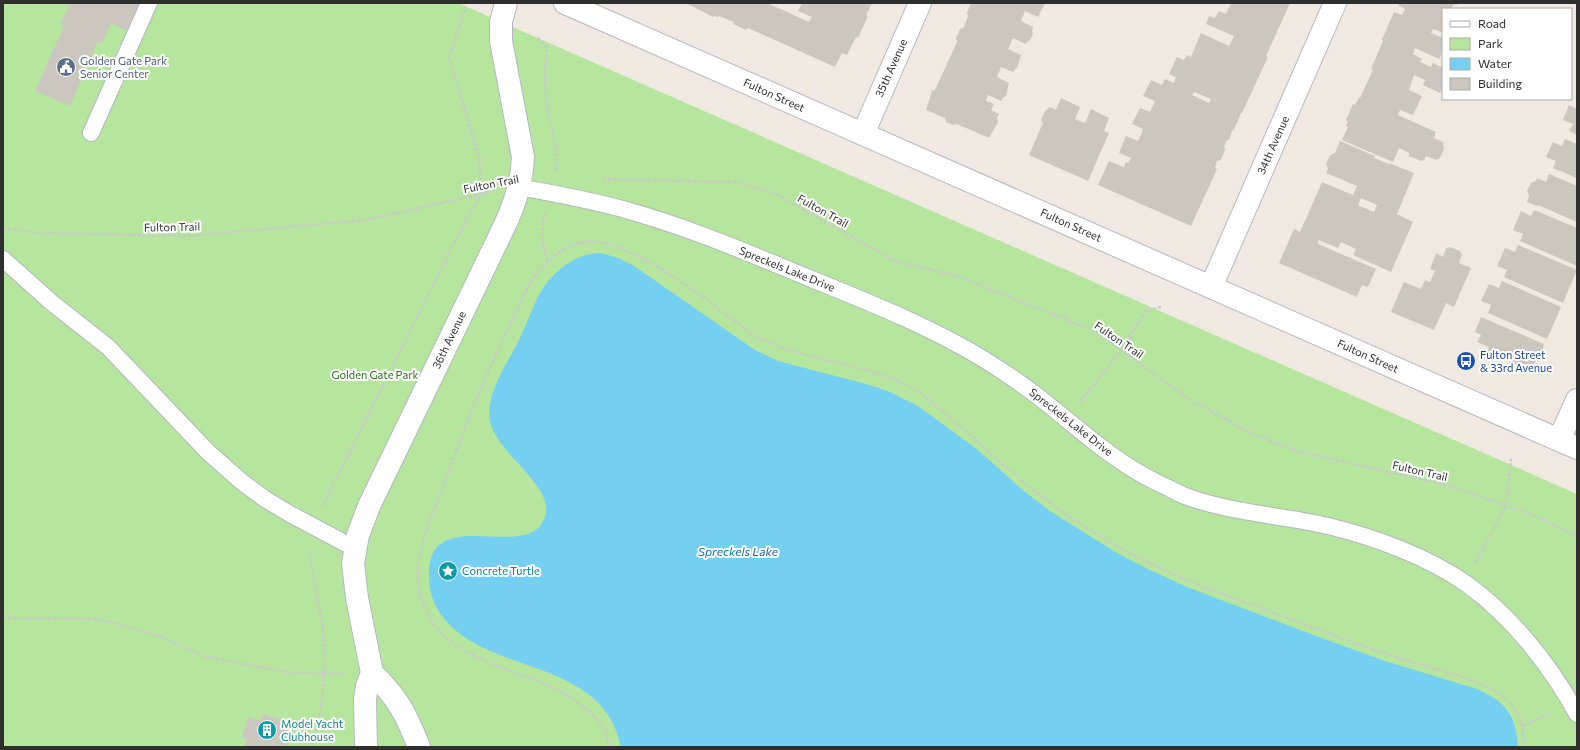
<svg xmlns="http://www.w3.org/2000/svg" width="1580" height="750" font-family="Commissioner,sans-serif">
	<style>
		.green { fill: #b6e59e }
		.water { fill: #75cff0 }
		.building { fill: #cbc7bf; fill-rule: evenodd }
		.lines { fill: none; stroke-linecap: round; stroke-linejoin: round }
		.lane-casing { stroke: #b4b7c1; stroke-width: 18 }
		.street-casing { stroke: #b4b7c1; stroke-width: 24 }
		.secondary-casing { stroke: #b4b7c1; stroke-width: 24 }
		.path { stroke: #c9c9c9; stroke-width: 2.5; stroke-dasharray: 3 2; stroke-linecap: butt }
		.lane { stroke: #fff; stroke-width: 16 }
		.street { stroke: #fff; stroke-width: 22 }
		.secondary { stroke: #fff; stroke-width: 22 }
		.labels { text-anchor: middle; stroke-width: 4; stroke-linejoin: round; paint-order: stroke }
		.service-label { font-size: 11px; fill: #4e5e75; stroke: #fff; text-anchor: start }
		.street-label { font-size: 11px; fill: #2e2e2e; stroke: #fff }
		.transit-label { font-size: 11px; fill: #164399; stroke: #fff; text-anchor: start }
		.park-label { font-size: 11px; fill: #2c6e1b; stroke: #fff }
		.culture-label { font-size: 11px; fill: #0d838f; stroke: #fff; text-anchor: start }
		.water-label { font-size: 12px; font-style: italic; fill: #0d6fa3; stroke: #fff }
	</style>
	<rect width="100%" height="100%" fill="#efe9e1"/>
	<path class="green" d="M3 3H458L1577 494V747H3Z"/>
	<path class="water" d="M601 253 618 258 634 266 755 350 778 361 866 384 888 391 918 406 978 450 1025 492 1050 511 1117 553 1150 570 1187 587 1319 637 1385 661 1477 689C1506 702 1516 715 1518 747H621C602 653 480 678 438 610 431 598 428 583 429 570 433 502 535 567 546 513 551 484 498 454 490 422 488 413 490 404 492 395 498 375 511 357 520 338 530 318 536 293 552 277 565 263 582 253 601 253Z"/>
	<path class="building" d="M62 3H140L128 31 111 24 102 43 98 41 70 106 35 91 64 26 60 24 69 6Z
		M686 3H767L809 22 812 17 798 11 802 3H873L870 7 866 15 868 16 858 38 856 37 847 55 842 53 835 67 748 28 746 30 733 24 734 22 719 16V17L714 16 713 17Z
		M971 3H1045L1038 17 1025 11 1021 21 1033 27 1032 31 1033 34 1030 40 1027 42 1026 44 1013 38 1010 45 1008 49 1021 55 1017 68 1015 69 1013 72 1001 67 997 77 1009 83 1006 96 1003 98 1001 101 988 95 986 101 994 104 991 110 999 114 997 118 998 122 989 138 957 124 953 125 946 122 945 118 926 110 932 91 935 90 957 42 956 38 960 29 963 28 965 25 968 16 967 13Z
		M1231 3H1290L1266 56 1268 57 1242 113H1241L1234 130 1232 131 1229 140H1227L1224 146 1225 150 1221 160 1217 161 1215 168 1217 169 1191 226 1098 185 1109 161 1124 167 1126 162 1128 163 1131 158 1119 153 1126 136 1138 141 1141 135 1143 129 1132 124 1140 108 1150 112 1155 101 1143 96 1151 80 1162 85 1165 79 1174 83 1176 77 1169 74 1177 57 1184 60 1187 55 1191 57 1201 33 1229 46 1234 36 1206 24 1209 16 1215 18 1219 11 1226 14ZM1194 92 1211 99 1209 103 1192 95Z
		M1399 3H1458L1457 5 1454 4 1451 9H1443V27L1441 32 1433 29 1431 33 1443 38V51L1439 59 1415 48 1413 54 1422 59 1420 62 1431 67 1433 63 1443 68V86L1440 93 1423 85 1425 80 1414 75 1409 90 1422 96 1413 115 1400 110 1398 115 1436 132 1434 138 1443 142 1444 149 1440 158 1436 160 1426 156 1424 160 1421 161 1409 156V153L1399 148 1393 162 1342 140 1348 127 1346 126 1348 121 1346 120 1353 104 1355 105 1359 97 1360 98 1373 70 1371 69 1383 41 1382 40 1394 12 1402 15 1405 9 1398 5Z
		M1061 98 1080 107 1075 119 1085 123 1091 109 1109 118 1104 131 1109 133 1088 181 1029 155 1043 123 1041 120 1045 111 1050 107 1056 110Z
		M1569 105 1577 109V135L1569 131 1573 124 1563 120Z
		M1565 139 1577 144V178L1553 168 1556 161 1546 157 1553 142 1562 146Z
		M1340 141 1375 156 1374 158 1389 164V163L1414 173 1397 214 1413 222 1391 272 1353 255 1356 249 1341 242 1338 248 1319 240 1318 244 1376 269 1368 287 1362 285 1357 297 1279 263 1294 229 1300 232 1322 182 1353 195 1357 186 1326 173 1328 169 1326 164 1330 155 1335 153ZM1361 198 1377 205 1374 212 1358 205Z
		M1549 174 1577 186V222L1538 205 1537 206 1527 202 1529 195 1527 191 1531 183 1536 181 1537 178 1546 182Z
		M1534 210 1577 228V266L1520 241 1523 234 1513 230 1521 211 1531 216Z
		M1518 245 1577 270 1563 303 1504 277 1507 270 1497 266 1505 248 1515 252Z
		M1450 247 1460 251 1462 255 1459 263 1471 268 1454 307 1446 303 1434 330 1391 312 1404 282 1421 289 1425 280 1430 282 1435 271 1430 269 1436 253 1443 257 1446 248Z
		M1502 281 1561 307 1547 339 1488 313 1491 305 1481 301 1489 284 1499 288Z
		M1481 317 1544 344 1542 353 1538 356 1531 371 1487 352 1489 347 1477 342 1481 335 1475 332Z
		M263 714 293 723 286 747H244L247 739 242 737 248 717 261 721Z"/>
	<g class="lines">
		<defs>
			<path id="lane" d="M91 133 149 3
				M519 187C555 194 591 200 626 210 691 228 753 255 814 280 873 304 931 327 985 360 1004 372 1022 384 1040 398 1077 427 1114 462 1158 483 1167 487 1176 492 1185 496 1231 513 1281 515 1328 526 1374 537 1429 557 1468 585 1512 617 1551 666 1577 714
				M3 259 51 302 108 347 208 452 242 482 265 499 290 514 354 548"/>
			<path id="street" d="M863 134 920 3
				M1211 287 1335 3
				M1559 440 1577 400"/>
			<path id="secondary" d="M565 3 1577 448
				M372 673C397 696 407 716 419 747
				M366 747 365 699 367 686 372 673 357 598 353 563 358 535 369 506 504 227C515 204 522 183 523 157L501 41V22L506 3"/>
		</defs>
		<use href="#lane" class="lane-casing"/>
		<use href="#street" class="street-casing"/>
		<use href="#secondary" class="secondary-casing"/>
		<path class="path" d="M538 38 547 47C545 68 544 90 548 111 551 131 560 151 555 171
			M603 179 734 182 776 194 895 261 957 276 1095 331 1189 399 1252 434 1301 452 1446 485 1533 515 1577 537
			M545 213C541 230 541 245 548 261
			M3 230 10 229 37 233 186 236 365 220 491 192
			M1080 402 1121 350 1146 311 1161 307
			M322 507 455 241 482 193 479 157 449 57 466 6
			M311 550 310 557C314 582 320 607 323 632 326 671 323 710 312 747
			M1475 563 1506 506 1511 459
			M3 618 100 619 159 636 203 656 285 672 346 674
			M1523 726 1551 713
			M610 747C608 742 607 736 605 731 600 722 593 714 585 708 536 665 445 671 422 600 417 585 416 568 420 553 425 530 436 506 444 484 463 431 484 379 508 329 517 310 525 288 538 272 549 258 567 245 584 242 629 235 718 309 755 336 806 363 867 361 917 391 932 401 945 413 959 425 988 450 1016 478 1048 501 1078 524 1113 545 1148 562 1196 586 1248 603 1299 622 1331 634 1363 646 1396 657 1427 668 1481 678 1505 698 1520 711 1524 728 1524 747"/>
		<use href="#lane" class="lane"/>
		<use href="#street" class="street"/>
		<use href="#secondary" class="secondary"/>
	</g>
	<defs>
		<symbol id="civic-disc" viewBox="-11 -11 22 22"><circle r="9.5" fill="#5c6f8a" stroke="#fff"/><path d="M-.6-6.5H3V-4.5H.6V-3L4-1V1h2V6H-6V1h2V-1L-.6-3ZM-1.2 2.5V6h2.4V2.5Z" fill="#fff"/></symbol>
		<symbol id="bus-disc" viewBox="-11 -11 22 22"><circle r="9.5" fill="#1a4fb4" stroke="#fff"/><path d="M-5-6H5V4H4V6H2V4H-2V6H-4V4H-5ZM-3.5-4V0h7V-4ZM-3.5 1.2v1.5H-2V1.2ZM2 1.2v1.5H3.5V1.2Z" fill="#fff"/></symbol>
		<symbol id="sight-disc" viewBox="-11 -11 22 22"><circle r="9.5" fill="#0f9aa8" stroke="#fff"/><path d="M0-6L1.8-2.2L6-1.7L2.9 1.2L3.7 5.4L0 3.3L-3.7 5.4L-2.9 1.2L-6-1.7L-1.8-2.2Z" fill="#fff"/></symbol>
		<symbol id="building-disc" viewBox="-11 -11 22 22"><circle r="9.5" fill="#0f9aa8" stroke="#fff"/><path d="M-4-6H4V6H1V3H-1V6H-4ZM-2.5-4.3h1.7v1.8h-1.7ZM.8-4.3h1.7v1.8H.8ZM-2.5-1h1.7V.8h-1.7ZM.8-1h1.7V.8H.8Z" fill="#fff"/></symbol>
	</defs>
	<g fill-rule="evenodd">
		<use href="#civic-disc" x="55" y="56" width="22" height="22"/>
		<use href="#bus-disc" x="1455" y="350" width="22" height="22"/>
		<use href="#sight-disc" x="437" y="560" width="22" height="22"/>
		<use href="#building-disc" x="256" y="719" width="22" height="22"/>
	</g>
	<g class="labels">
		<g class="service-label">
			<text x="80" y="65">Golden Gate Park<tspan x="80" dy="13">Senior Center</tspan></text>
		</g>
		<g class="street-label">
			<text transform="translate(891 68) rotate(-66)" y="4">35th Avenue</text>
			<text transform="translate(774 95) rotate(24)" y="4">Fulton Street</text>
			<text transform="translate(1273 145) rotate(-66)" y="4">34th Avenue</text>
			<text transform="translate(491 184) rotate(-11)" y="4">Fulton Trail</text>
			<text transform="translate(823 211) rotate(29)" y="4">Fulton Trail</text>
			<text transform="translate(1071 225) rotate(24)" y="4">Fulton Street</text>
			<text transform="translate(172 227) rotate(-1)" y="4">Fulton Trail</text>
			<text transform="translate(787 269) rotate(22)" y="4">Spreckels Lake Drive</text>
			<text transform="translate(449 340) rotate(-64)" y="4">36th Avenue</text>
			<text transform="translate(1119 340) rotate(34)" y="4">Fulton Trail</text>
			<text transform="translate(1368 356) rotate(24)" y="4">Fulton Street</text>
			<text transform="translate(1071 422) rotate(38)" y="4">Spreckels Lake Drive</text>
			<text transform="translate(1420 471) rotate(13)" y="4">Fulton Trail</text>
		</g>
		<g class="transit-label">
			<text x="1480" y="359">Fulton Street<tspan x="1480" dy="13">&amp; 33rd Avenue</tspan></text>
		</g>
		<g class="park-label">
			<text x="375" y="379">Golden Gate Park</text>
		</g>
		<g class="culture-label">
			<text x="462" y="575">Concrete Turtle</text>
			<text x="281" y="728">Model Yacht<tspan x="281" dy="13">Clubhouse</tspan></text>
		</g>
		<g class="water-label">
			<text x="738" y="556">Spreckels Lake</text>
		</g>
	</g>
	<rect width="1580" height="750" fill="none" stroke="#2e2e2e" stroke-width="8"/>
	<rect x="1442" y="8" width="130" height="92" fill="#ffffff" stroke="#ababab"/>
	<rect x="1450" y="21" width="20" height="6" fill="#ffffff" stroke="#ababab"/>
	<text x="1478" y="28" font-size="12" fill="#2e2e2e">Road</text>
	<rect x="1450" y="38" width="20" height="12" fill="#b6e59e" stroke="#ababab"/>
	<text x="1478" y="48" font-size="12" fill="#2e2e2e">Park</text>
	<rect x="1450" y="58" width="20" height="12" fill="#75cff0" stroke="#ababab"/>
	<text x="1478" y="68" font-size="12" fill="#2e2e2e">Water</text>
	<rect x="1450" y="78" width="20" height="12" fill="#cbc7bf" stroke="#ababab"/>
	<text x="1478" y="88" font-size="12" fill="#2e2e2e">Building</text>
</svg>
